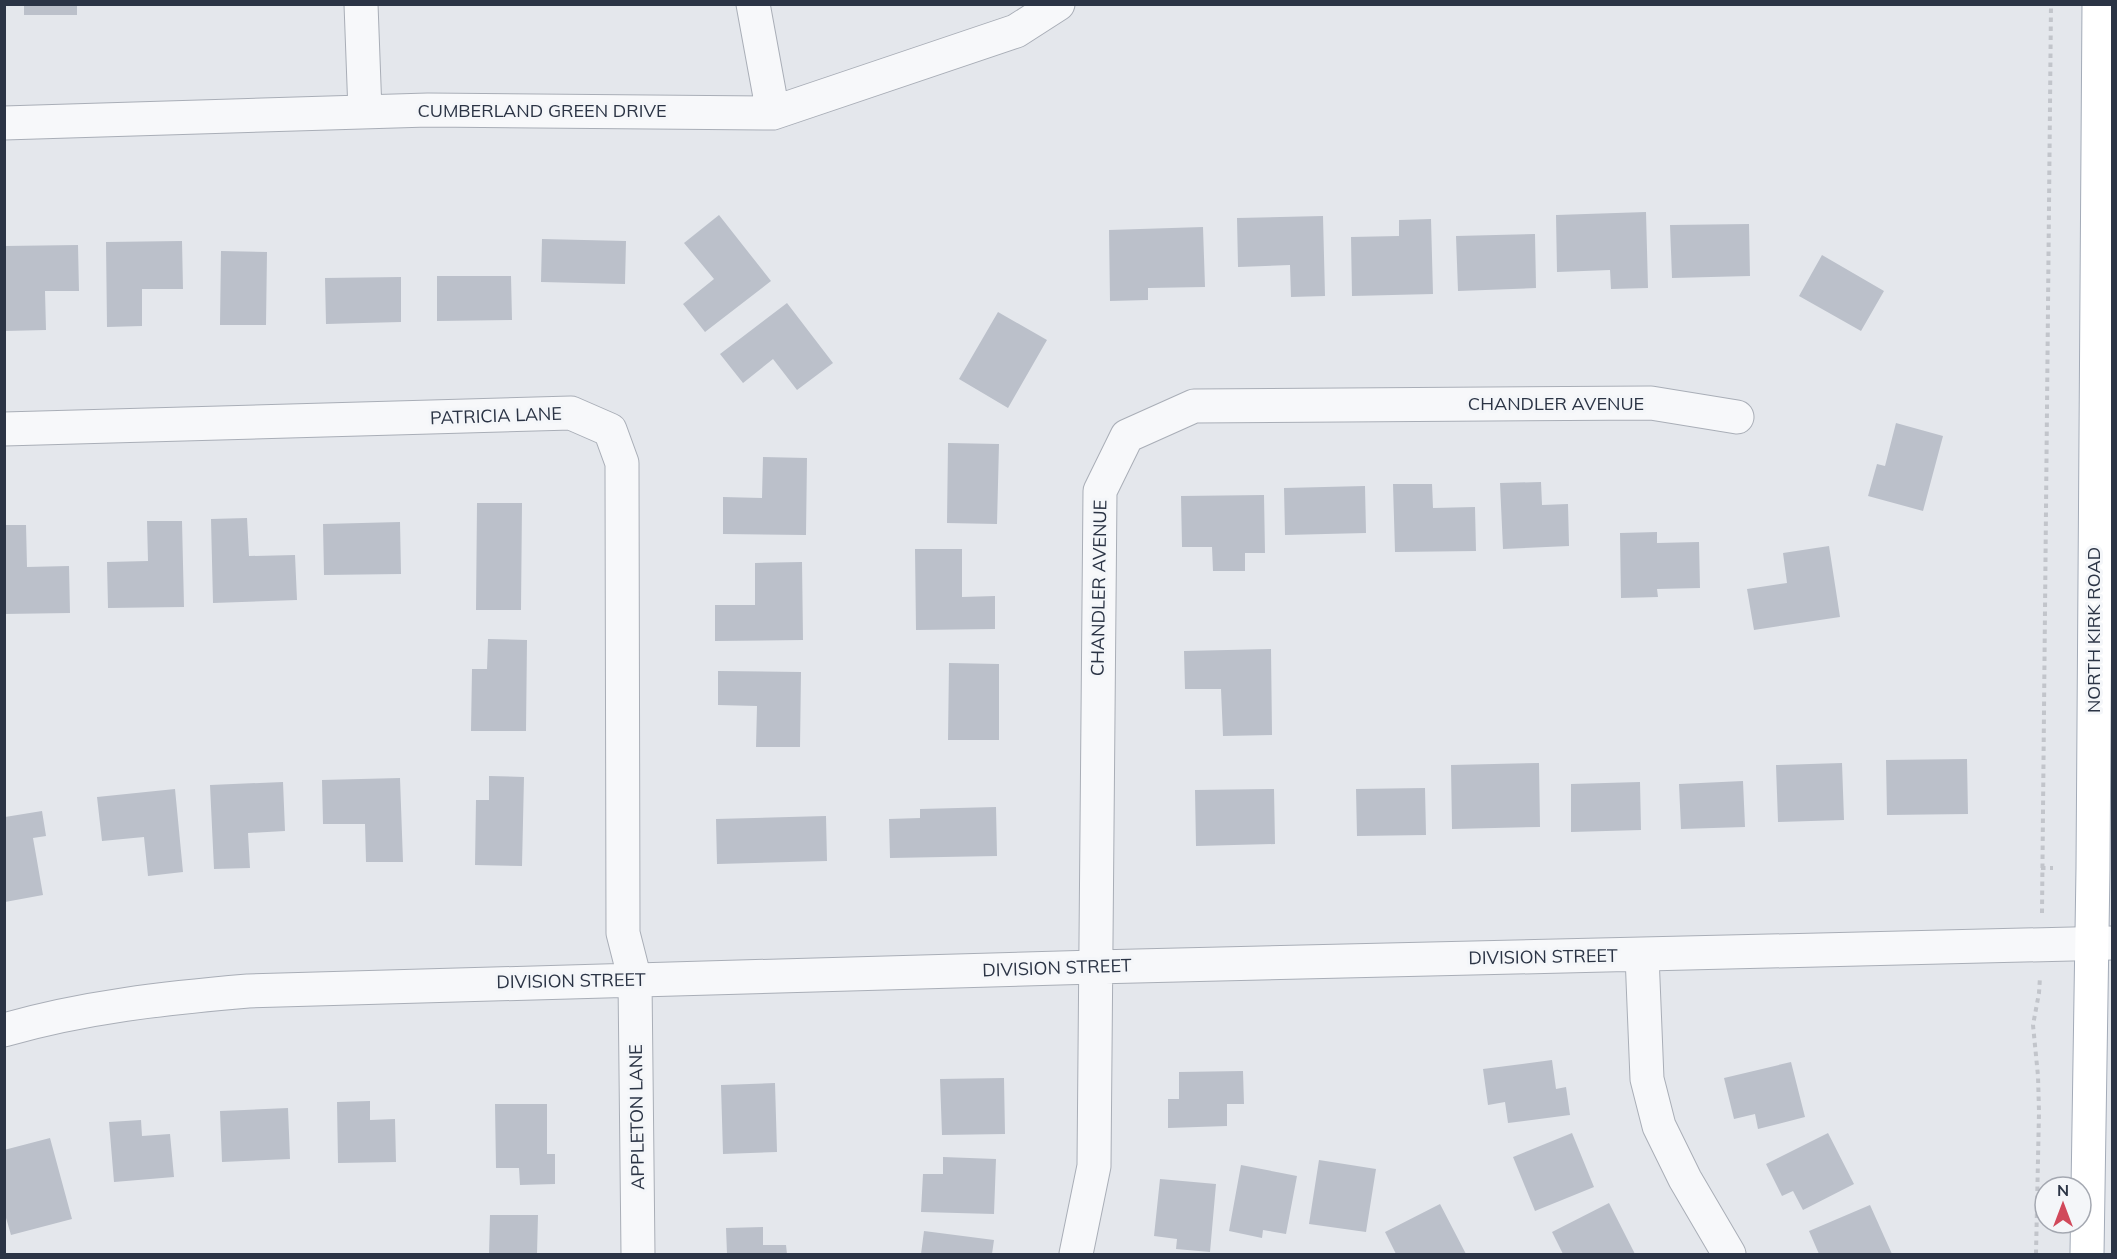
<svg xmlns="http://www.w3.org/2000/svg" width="2117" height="1259" font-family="Mulish,sans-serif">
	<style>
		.building { fill: #bbc0ca }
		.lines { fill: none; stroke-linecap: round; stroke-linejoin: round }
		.minor-casing { stroke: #a9aeb7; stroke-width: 35 }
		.major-casing { stroke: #a3abb8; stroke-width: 35 }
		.path { stroke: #c2c5cb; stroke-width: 4; stroke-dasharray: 4.5 4.5; stroke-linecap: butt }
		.minor { stroke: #f7f8fa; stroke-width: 33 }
		.major { stroke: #fff; stroke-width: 33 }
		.labels { text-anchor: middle; stroke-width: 6; stroke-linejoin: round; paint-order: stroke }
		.street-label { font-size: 18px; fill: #2b3445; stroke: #f4f6f9 }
	</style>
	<rect width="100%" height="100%" fill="#e4e7ec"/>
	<path class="building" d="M24 4H77V15H24Z
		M1646 212 1648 288 1611 289 1610 270 1557 272 1556 215Z
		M719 215 771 281 705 332 683 304 714 279 684 243Z
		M1323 216 1325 296 1291 297 1290 265 1238 267 1237 218Z
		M1431 219 1433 294 1352 296 1351 237 1399 236V220Z
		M1749 224 1750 276 1672 278 1670 225Z
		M1203 227 1205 287 1148 288V300L1110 301 1109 230Z
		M1535 234 1536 288 1458 291 1456 236Z
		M542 239 626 241 625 284 541 282Z
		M182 241 183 289H142V326L107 327 106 242Z
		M78 245 79 291H45L46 330 5 331V246Z
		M221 251 267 252 266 325H220Z
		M1822 255 1884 291 1861 331 1799 296Z
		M437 276H511L512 320 437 321Z
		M401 277V322L326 324 325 278Z
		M787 303 833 363 797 390 773 359 743 383 720 354Z
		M998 312 1047 340 1008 408 959 379Z
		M1896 423 1943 436 1923 511 1868 496 1877 464 1885 466Z
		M948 443 999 444 997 524 947 523Z
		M763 457 807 458 806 535 723 534V497L762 498Z
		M1541 482 1542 505 1568 504 1569 546 1503 549 1500 483Z
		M1393 484H1432L1433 508 1475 507 1476 551 1395 552Z
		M1365 486 1366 533 1285 535 1284 488Z
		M1264 495 1265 553H1245V571H1213L1212 547H1182L1181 496Z
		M477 503H522L521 610H476Z
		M247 518 249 556 295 555 297 600 213 603 211 519Z
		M147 521H182L184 607 108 608 107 562 148 561Z
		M400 522 401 574 324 575 323 524Z
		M4 525H26L27 567 69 566 70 613 4 614Z
		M1657 532V543L1699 542 1700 588 1657 589 1658 597 1621 598 1620 533Z
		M1829 546 1840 617 1754 630 1747 589 1787 583 1783 553Z
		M915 549H962V597L995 596V629L916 630Z
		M802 562 803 640 715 641V605H755V563Z
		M488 639 527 640 526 731H471L472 669H487Z
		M1271 649 1272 735 1223 736 1221 689H1185L1184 651Z
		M949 663 999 664V740H948Z
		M718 671 801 672 800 747H756L757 706 718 705Z
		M1967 759 1968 814 1887 815 1886 760Z
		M1539 763 1540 827 1452 829 1451 765Z
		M1842 763 1844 820 1778 822 1776 765Z
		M489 776 524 777 522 866 475 865 476 800H489Z
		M400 778 403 862H366L365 824H323L322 780Z
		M1743 781 1745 827 1681 829 1679 784Z
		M283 782 285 831 248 833 250 868 214 869 210 785Z
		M1640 782 1641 830 1571 832V784Z
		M1425 788 1426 835 1357 836 1356 789Z
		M175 789 183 872 148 876 144 837 102 841 97 797Z
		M1274 789 1275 844 1196 846 1195 790Z
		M996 807 997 856 890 858 889 819 920 818V809Z
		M42 811 46 836 33 838 43 895 5 902V817Z
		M826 816 827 861 717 864 716 819Z
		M1552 1060 1556 1089 1566 1087 1570 1115 1508 1123 1505 1102 1488 1105 1483 1069Z
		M1791 1062 1805 1117 1758 1129 1755 1114 1734 1119 1724 1078Z
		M1243 1071 1244 1104H1227V1126L1168 1128V1099H1179V1072Z
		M1004 1078 1005 1134 942 1135 940 1079Z
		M775 1083 777 1152 723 1154 721 1085Z
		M370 1101V1120L395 1119 396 1162 338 1163 337 1102Z
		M495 1104H547V1154H555V1184L520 1185 519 1168H496Z
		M288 1108 290 1159 222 1162 220 1111Z
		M141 1120 142 1136 170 1134 174 1177 114 1182 109 1122Z
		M1572 1133 1594 1187 1535 1211 1513 1157Z
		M1828 1133 1854 1184 1803 1210 1793 1191 1782 1196 1766 1164Z
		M50 1138 72 1219 11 1235 4 1211V1150Z
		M943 1157 996 1159 994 1214 921 1212 923 1174H943Z
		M1319 1160 1376 1169 1366 1232 1309 1224Z
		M1241 1165 1297 1176 1286 1234 1263 1230 1262 1238 1229 1231Z
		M1160 1179 1216 1184 1210 1252 1176 1249 1177 1239 1154 1236Z
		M1609 1203 1635 1254H1563L1552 1232Z
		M1440 1204 1466 1254H1396L1385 1232Z
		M1870 1205 1892 1254H1819L1809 1231Z
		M490 1215H538L537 1254H489Z
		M763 1227V1245H786L787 1254H727L726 1228Z
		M924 1231 994 1240 992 1254H921Z"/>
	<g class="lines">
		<defs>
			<path id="minor" d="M361 4 365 112
				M753 4 773 113
				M4 123 428 110 773 113 1016 31 1058 4
				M4 429 571 413 610 430 622 463 623 933 635 980 638 1254
				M1642 955 1647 1079 1659 1126 1685 1179 1729 1254
				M4 1030C84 1007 166 998 248 991L1095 967 2112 943
				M1076 1254 1094 1166 1100 491 1127 436 1194 406 1651 403 1737 417"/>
			<path id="major" d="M2087 1254 2093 868 2099 4"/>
		</defs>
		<use href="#minor" class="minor-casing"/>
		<use href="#major" class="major-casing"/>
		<path class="path" d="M2041 868H2053
			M2042 913 2051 4
			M2036 1254 2039 1112 2038 1076 2033 1025 2039 993 2040 977"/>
		<use href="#minor" class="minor"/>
		<use href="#major" class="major"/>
	</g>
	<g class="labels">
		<g class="street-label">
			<text x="542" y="117">CUMBERLAND GREEN DRIVE</text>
			<text x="1556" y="410">CHANDLER AVENUE</text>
			<text transform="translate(496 416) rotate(-2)" y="6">PATRICIA LANE</text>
			<text transform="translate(1099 588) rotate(-89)" y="6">CHANDLER AVENUE</text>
			<text transform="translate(2094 630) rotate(-90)" y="6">NORTH KIRK ROAD</text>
			<text transform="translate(1543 957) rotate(-1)" y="6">DIVISION STREET</text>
			<text transform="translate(1057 968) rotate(-2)" y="6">DIVISION STREET</text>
			<text transform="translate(571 981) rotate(-1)" y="6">DIVISION STREET</text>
			<text transform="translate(637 1117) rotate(-91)" y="6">APPLETON LANE</text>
		</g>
	</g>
	<rect width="2117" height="1259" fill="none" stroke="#2b3445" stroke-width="12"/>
	<g transform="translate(2063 1205)"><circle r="28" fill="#f4f6f9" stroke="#a4a8b1" stroke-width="1.5"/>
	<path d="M0-4.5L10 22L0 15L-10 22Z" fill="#d1495b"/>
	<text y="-9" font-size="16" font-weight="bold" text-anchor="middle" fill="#2b3445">N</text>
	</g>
</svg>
